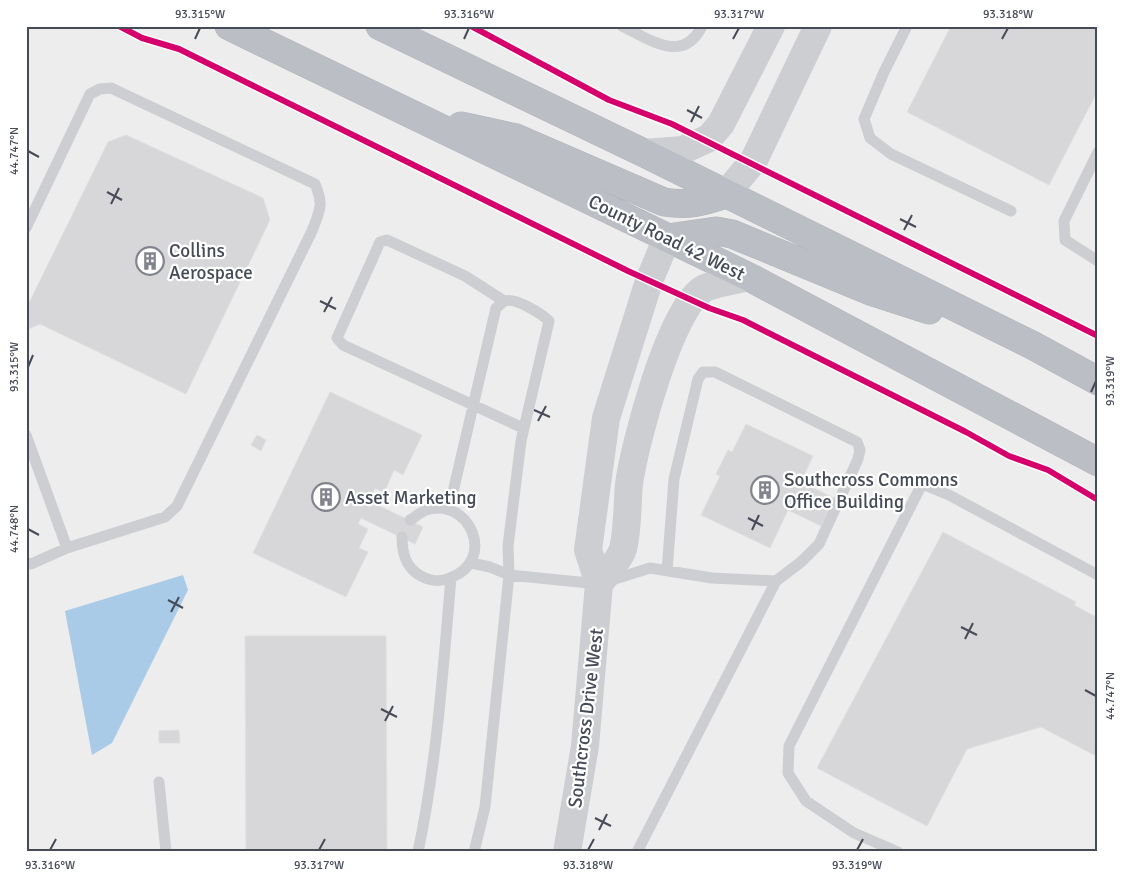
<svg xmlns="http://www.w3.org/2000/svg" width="1124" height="878" font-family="Signika,sans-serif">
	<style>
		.water { fill: #aacbe7 }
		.building { fill: #d7d6d9; stroke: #dfdfe0 }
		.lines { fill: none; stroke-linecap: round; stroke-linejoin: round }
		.highway-casing { stroke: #b3b5bc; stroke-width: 29 }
		.lane { stroke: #ccced1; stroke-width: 11 }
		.secondary { stroke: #cdced1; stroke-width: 28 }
		.highway { stroke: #bcbec5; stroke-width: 28 }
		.cycleway-casing { stroke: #fff; stroke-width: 9 }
		.cycleway { stroke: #d6006c; stroke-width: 6 }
		.ticks { fill: none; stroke: #464b58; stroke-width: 2 }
		.labels { text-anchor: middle; stroke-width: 4.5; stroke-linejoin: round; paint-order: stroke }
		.street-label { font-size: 19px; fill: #464b58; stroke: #fff }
		.poi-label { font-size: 19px; fill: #464b58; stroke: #fff; text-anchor: start }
		.neatline { fill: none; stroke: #464b58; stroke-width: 2 }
		.ticks-label { font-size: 12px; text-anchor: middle; fill: #464b58 }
	</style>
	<rect width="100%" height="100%" fill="#eeeded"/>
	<path class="water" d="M183 575 188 590 112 743 92 755 65 611Z"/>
	<path class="building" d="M951 26H1098V90L1049 185 907 112Z
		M126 135 263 198 270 220 186 394 40 324 28 329 26 322V302L30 301 108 142Z
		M330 392 422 435 403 475 394 470 384 493 375 488 369 501 423 527 415 544 361 518 358 524 368 529 359 548 368 552 346 597 253 553Z
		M746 424 813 456 801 482 834 498 821 526 788 510 770 548 701 515 720 476 716 474 728 450 732 452Z
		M257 435 266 440 261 451 251 445Z
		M943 532 1076 602 1074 605 1098 618V757L1041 727 967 749 927 826 817 768Z
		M245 636H386L387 852H246Z
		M179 730 180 743H159V731Z"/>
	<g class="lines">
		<defs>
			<path id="highway" d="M229 26 749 277 1098 462
				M380 26 644 153 1032 345 1098 381
				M461 126 516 138 664 202C689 206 702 202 726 194
				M667 238 716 231 732 234 873 292 929 310"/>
		</defs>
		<use href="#highway" class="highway-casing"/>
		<path class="lane" d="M622 26C649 39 683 65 702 26
			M907 26 884 72 864 119 870 138 891 154 1011 211
			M1098 152 1064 221 1065 240 1098 261
			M26 228 90 94 100 89 111 88 315 184C324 205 320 210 312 231L177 506 165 517 67 548 31 564 26 563
			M504 301 465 276 387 240 380 242 337 338 343 345 523 428
			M26 435 67 548
			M449 509 496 308C499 306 502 302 505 301 515 297 542 314 549 321L521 441 508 546 509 575 599 584 650 568 712 578 776 581 637 852
			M402 537C402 554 406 568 421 576 430 581 441 582 450 578 498 560 469 496 426 510 421 512 415 517 410 520
			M471 563 490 567 509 575 485 807 474 852
			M667 571 674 479 698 379 703 372H715L857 442 860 450 858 459 819 544 801 562 776 581
			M159 782 166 852
			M418 852C437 762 443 669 451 578
			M898 852 854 833 806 801 788 773 789 746 922 484 949 495 1098 575"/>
		<path class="secondary" d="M644 153 683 150 709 138 721 124 771 26
			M726 194 754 160 818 26
			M599 584C606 575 620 559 623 549 628 529 627 505 629 484 634 446 671 304 705 288 714 283 738 280 749 277
			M567 852 585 746 599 584 588 550 606 418 649 281 667 238"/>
		<use href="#highway" class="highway"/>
		<defs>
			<path id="cycleway" d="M119 26 142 38 179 49 628 271 709 308 743 320 966 432 1009 456 1048 470 1098 500
				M471 26 609 100 672 124 1098 336"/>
		</defs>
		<use href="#cycleway" class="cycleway-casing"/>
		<use href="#cycleway" class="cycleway"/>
	</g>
	<path class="ticks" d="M195 39 200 28M464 39 469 28M733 39 739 28M1002 39 1008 28M687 110 702 118M691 122 699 106M28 151 39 157M107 192 122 200M111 204 119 188M900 219 916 227M904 230 912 215M320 301 336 309M324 312 332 297M28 367 33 355M1091 392 1096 381M534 410 550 417M538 421 546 406M748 518 763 526M28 529 39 535M752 530 759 515M168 600 183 608M171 612 179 597M961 627 977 635M965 639 973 623M1085 690 1096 696M381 709 397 717M385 721 393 706M595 818 611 826M599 830 607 814M50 850 56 839M319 850 325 839M588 850 594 839M857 850 863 839"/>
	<defs>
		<symbol id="building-ring" viewBox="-11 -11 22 22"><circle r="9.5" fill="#fff" stroke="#81848c" stroke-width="1.5"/><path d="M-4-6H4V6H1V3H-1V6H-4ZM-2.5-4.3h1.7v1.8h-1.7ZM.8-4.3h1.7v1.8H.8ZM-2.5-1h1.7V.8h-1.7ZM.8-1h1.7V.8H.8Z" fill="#81848c"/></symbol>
	</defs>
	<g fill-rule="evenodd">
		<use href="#building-ring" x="134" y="245" width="32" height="32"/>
		<use href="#building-ring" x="749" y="474" width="32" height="32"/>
		<use href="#building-ring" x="310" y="481" width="32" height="32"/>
	</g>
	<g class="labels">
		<g class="street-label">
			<text transform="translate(667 237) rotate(26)" y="7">County Road 42 West</text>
			<text transform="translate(585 718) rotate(-83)" y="7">Southcross Drive West</text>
		</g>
		<g class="poi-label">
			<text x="169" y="257">Collins<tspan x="169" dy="22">Aerospace</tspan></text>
			<text x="784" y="486">Southcross Commons<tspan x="784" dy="22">Office Building</tspan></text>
			<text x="345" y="504">Asset Marketing</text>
		</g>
	</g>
	<rect width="1124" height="878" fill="none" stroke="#ffffff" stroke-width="55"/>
	<rect x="28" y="28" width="1068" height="822" class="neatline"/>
	<g class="ticks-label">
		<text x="200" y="18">93.315°W</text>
		<text x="469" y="18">93.316°W</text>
		<text x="739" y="18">93.317°W</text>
		<text x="1008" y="18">93.318°W</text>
		<text transform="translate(14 151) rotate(-90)" y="4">44.747°N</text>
		<text transform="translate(14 367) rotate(-90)" y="4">93.315°W</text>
		<text transform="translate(1110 381) rotate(-90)" y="4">93.319°W</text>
		<text transform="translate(14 529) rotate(-90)" y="4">44.748°N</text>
		<text transform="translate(1110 696) rotate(-90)" y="4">44.747°N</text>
		<text x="50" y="869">93.316°W</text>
		<text x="319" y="869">93.317°W</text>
		<text x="588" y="869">93.318°W</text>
		<text x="857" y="869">93.319°W</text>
	</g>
</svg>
